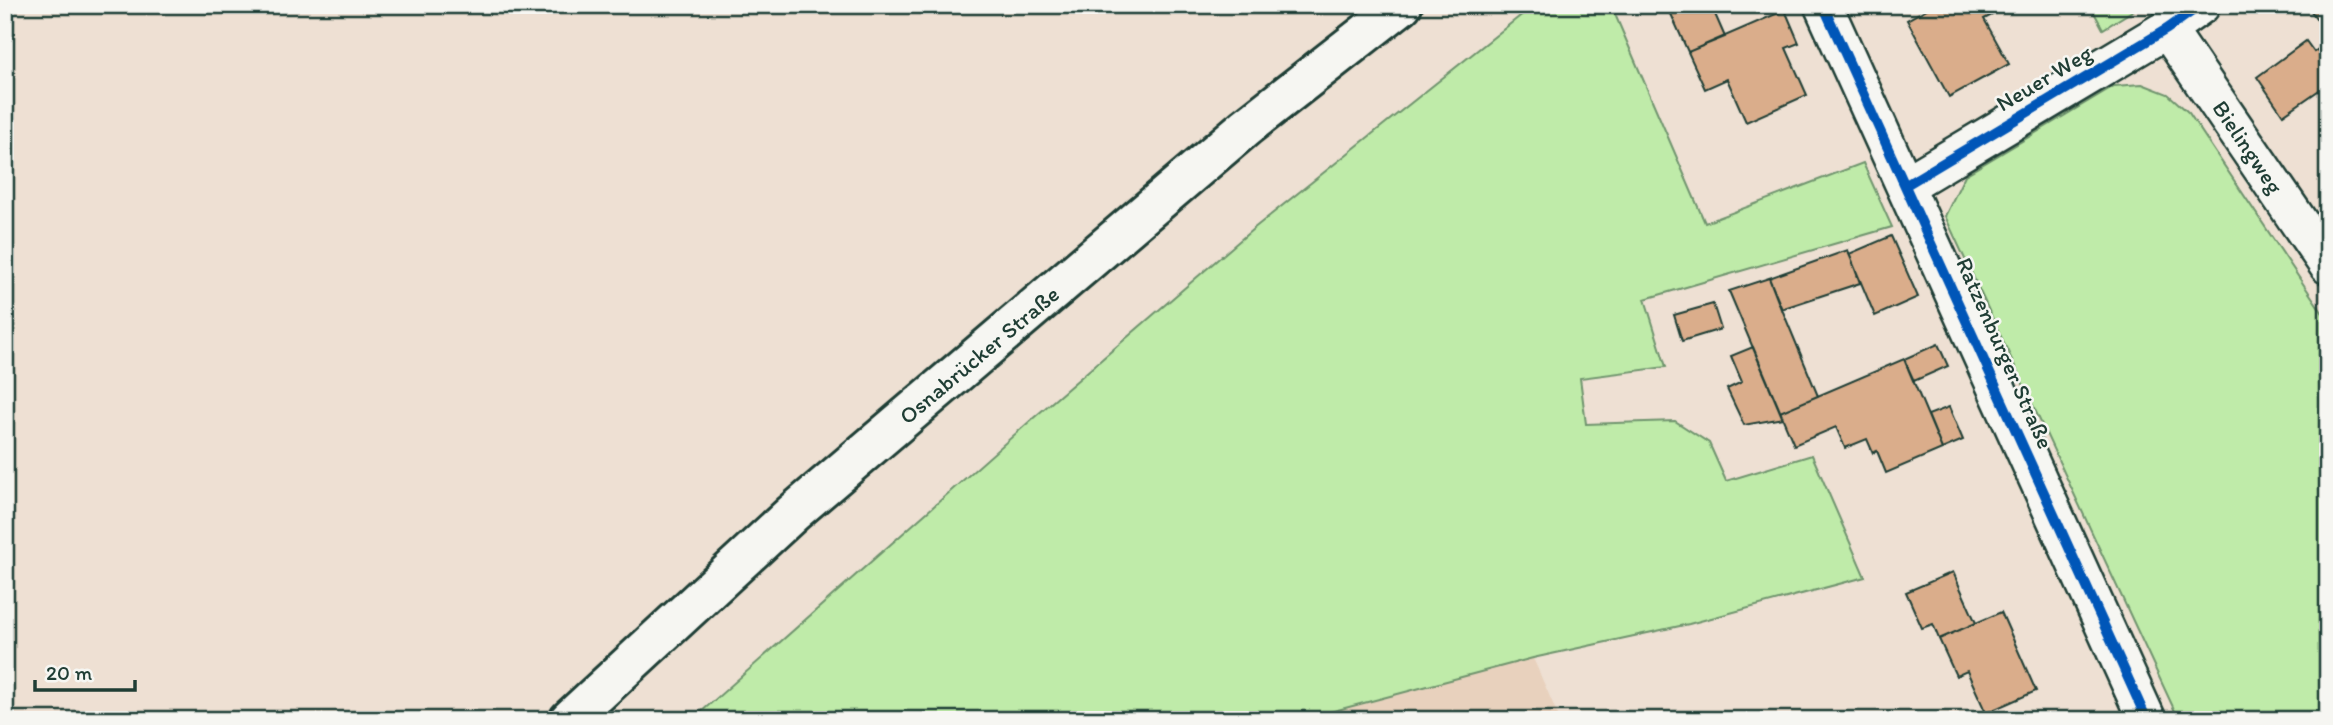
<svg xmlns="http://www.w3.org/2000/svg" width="2333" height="725" font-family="Itim,sans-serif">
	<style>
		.built { fill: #e8d1bd }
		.green { fill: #bfeba9; stroke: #6f946e; stroke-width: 2 }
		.building { fill: #daad8b; stroke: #1f3d34; stroke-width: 2 }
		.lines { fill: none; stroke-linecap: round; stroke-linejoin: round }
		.street-casing { stroke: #1f3d34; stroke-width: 42 }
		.secondary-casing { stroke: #1f3d34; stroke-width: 44 }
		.street { stroke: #f6f6f2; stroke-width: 37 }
		.secondary { stroke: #f6f6f2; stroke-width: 38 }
		.cycleway-casing { stroke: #f6f6f2; stroke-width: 15 }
		.cycleway { stroke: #0057b8; stroke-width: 10 }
		.labels { text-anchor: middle; stroke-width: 5; stroke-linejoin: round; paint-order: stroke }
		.street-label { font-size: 23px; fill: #1f3d34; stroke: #f6f6f2 }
	</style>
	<rect width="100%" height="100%" fill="#eee0d3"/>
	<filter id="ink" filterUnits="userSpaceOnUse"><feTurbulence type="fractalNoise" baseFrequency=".0143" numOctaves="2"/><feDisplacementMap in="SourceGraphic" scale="14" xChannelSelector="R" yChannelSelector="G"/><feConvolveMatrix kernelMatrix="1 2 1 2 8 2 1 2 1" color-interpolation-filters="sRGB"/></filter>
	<g filter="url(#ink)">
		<path class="built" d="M1533 658 1560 720H1300Z"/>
		<path class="green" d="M1534 5H1611L1705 223 1863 163 1892 227 1645 299 1666 367 1580 378 1586 424 1675 421 1709 443 1726 481 1812 455 1865 577 1689 624 1533 658 1300 720H692L1030 421 1253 229Z
			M2090 5H2142L2103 29Z
			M2142 84 2168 94 2189 113 2328 321V720H2179L1945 216 1965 175 2114 86Z"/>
		<path class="building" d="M1667 5H1711L1725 37 1688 52Z
			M1934 5H1992L1996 13 1984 19 2009 64 1949 97 1907 20Z
			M2307 5H2328V19L2320 24Z
			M1785 10 1799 43 1786 48 1807 95 1746 122 1727 79 1705 89 1688 52Z
			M2306 41 2314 52 2328 42V84L2283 115 2257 77Z
			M1891 236 1918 297 1875 316 1849 254Z
			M1848 250 1860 283 1781 309 1769 278Z
			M1769 278 1818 396 1780 412 1729 291Z
			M1713 304 1721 329 1682 341 1674 315Z
			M1938 344 1948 366 1914 381 1904 359Z
			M1753 347 1783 418 1744 425 1727 389 1742 382 1731 356Z
			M1904 359 1942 449 1886 473 1877 451 1873 453 1867 439 1845 448 1836 427 1794 445 1780 412Z
			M1949 407 1963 440 1942 449 1928 415Z
			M1953 572 1976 623 1939 639 1933 624 1922 628 1906 592Z
			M2001 612 2036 691 1986 713 1967 671 1956 676 1939 639Z"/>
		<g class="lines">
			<defs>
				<path id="street" d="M1823 5 2147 720
					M2167 29 2328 265
					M1906 185 2167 29 2201 5"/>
				<path id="secondary" d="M569 720 793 513 1246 127 1402 5"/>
			</defs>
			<use href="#street" class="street-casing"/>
			<use href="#secondary" class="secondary-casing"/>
			<use href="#street" class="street"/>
			<use href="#secondary" class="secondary"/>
			<defs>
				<path id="cycleway" d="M1823 5 2147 720
					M1906 185 2167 29 2201 5"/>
			</defs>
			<use href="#cycleway" class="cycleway-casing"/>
			<use href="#cycleway" class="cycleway"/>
		</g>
	</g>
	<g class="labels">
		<g class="street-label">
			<text transform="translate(2044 78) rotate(-31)" y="8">Neuer Weg</text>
			<text transform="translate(2248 147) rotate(56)" y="8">Bielingweg</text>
			<text transform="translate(2005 353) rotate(66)" y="8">Ratzenburger Straße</text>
			<text transform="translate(979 355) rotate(-40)" y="8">Osnabrücker Straße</text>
		</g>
	</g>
	<rect width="2333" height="725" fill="none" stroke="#f6f6f2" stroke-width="28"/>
	<rect x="14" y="14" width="2305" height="697" fill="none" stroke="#1f3d34" stroke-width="2.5" filter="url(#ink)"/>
	<path d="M35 680v10h100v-10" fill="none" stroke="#1f3d34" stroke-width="3.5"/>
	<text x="46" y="680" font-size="21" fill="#1f3d34" stroke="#f6f6f2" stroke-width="5" paint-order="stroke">20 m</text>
</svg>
